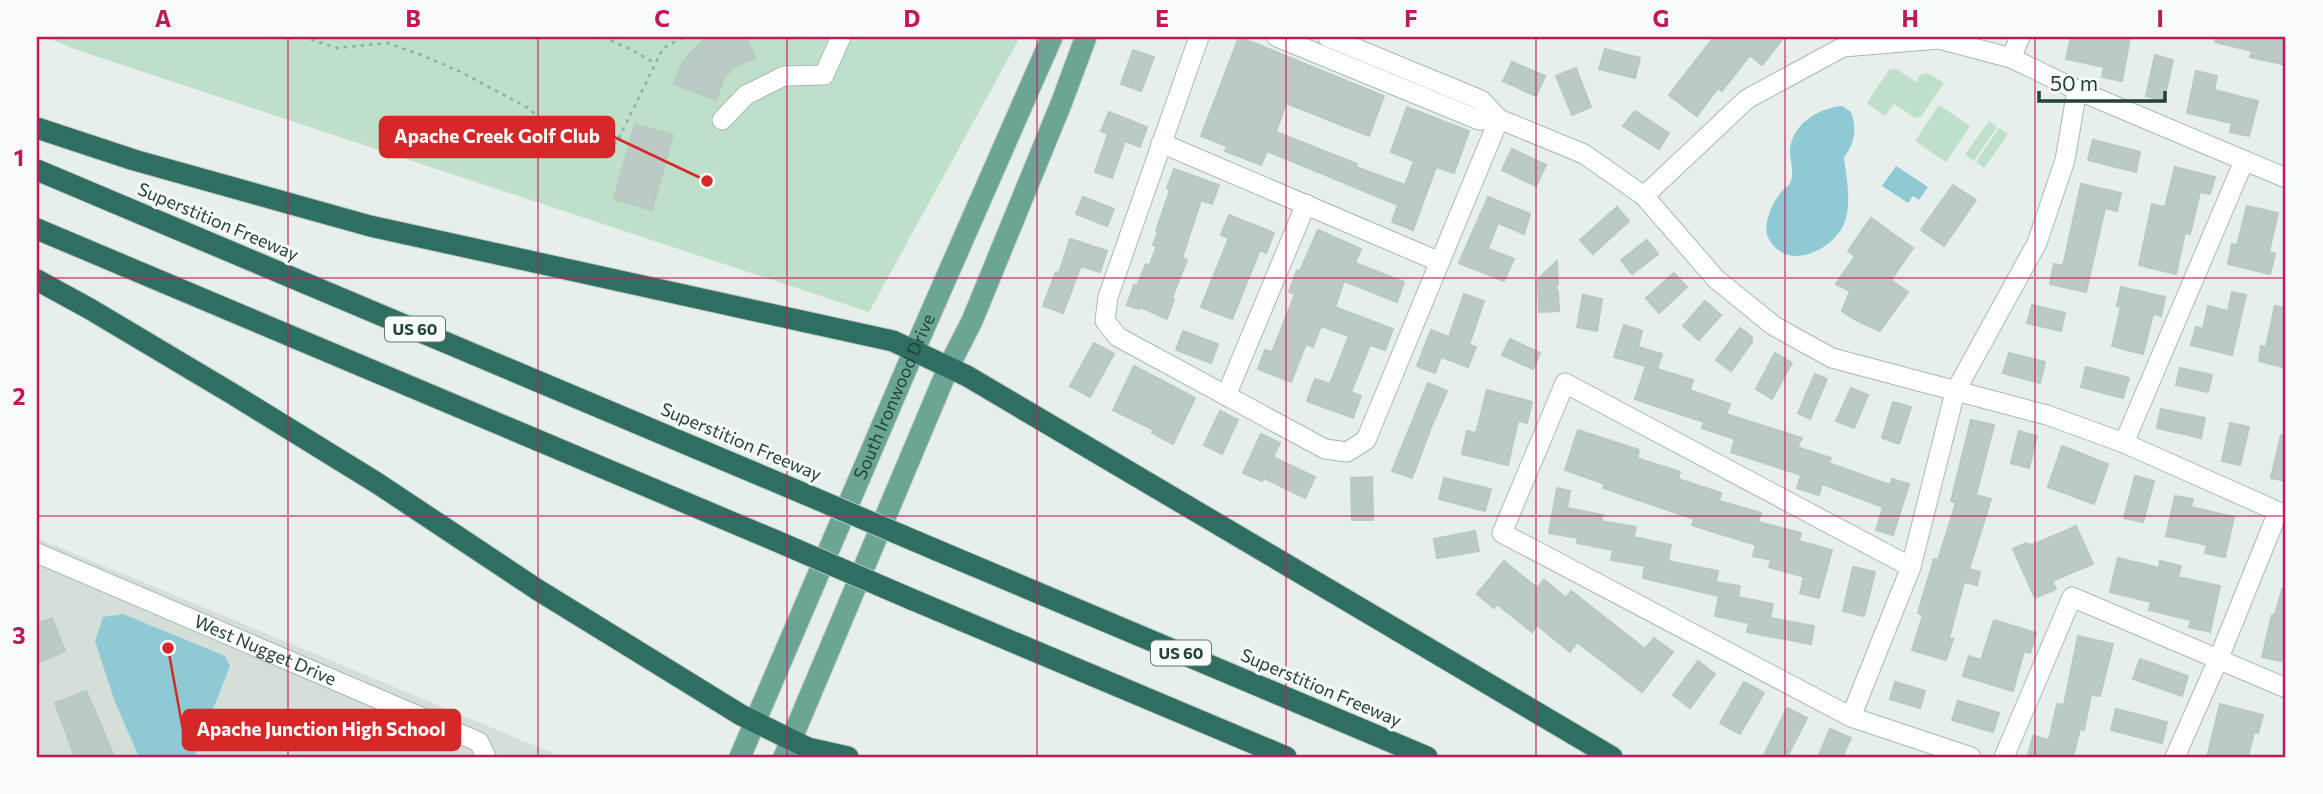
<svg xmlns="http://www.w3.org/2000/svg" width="2323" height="794" font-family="Commissioner,sans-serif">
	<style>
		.built { fill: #d4dfda }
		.green { fill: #bfe0c8 }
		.water { fill: #8ec9d4 }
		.building { fill: #bbcac4; stroke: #b8c9c2; stroke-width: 2 }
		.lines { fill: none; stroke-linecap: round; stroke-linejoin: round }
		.minor-casing { stroke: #a8b8b2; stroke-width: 21 }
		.major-casing { stroke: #c2cac8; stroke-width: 23 }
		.highway-casing { stroke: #c2cac8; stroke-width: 23 }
		.path { stroke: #86b3a5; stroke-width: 2.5; stroke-dasharray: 3.5 5; stroke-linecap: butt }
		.minor { stroke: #fff; stroke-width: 19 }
		.major { stroke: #6aa596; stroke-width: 21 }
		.highway { stroke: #2f6f62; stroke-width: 21 }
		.highway-bridge-casing { stroke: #c2cac8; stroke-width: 23; stroke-linecap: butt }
		.highway-bridge { stroke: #2f6f62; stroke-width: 21 }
		.grid { fill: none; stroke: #c2185b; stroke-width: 2; stroke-opacity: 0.55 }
		.labels { text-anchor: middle; stroke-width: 6; stroke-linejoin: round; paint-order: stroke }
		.shield { fill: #f7fbf9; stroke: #637a73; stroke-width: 2 }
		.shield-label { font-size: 16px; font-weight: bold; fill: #24423a }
		.street-label { font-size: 18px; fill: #24423a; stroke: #f7fbf9 }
		.leader { fill: none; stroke: #d62828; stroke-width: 2.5 }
		.callout-dot { fill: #d62828; stroke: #f7fbf9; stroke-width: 2.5 }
		.callout { fill: #d62828; stroke: #d62828; stroke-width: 2.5 }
		.callout-label { font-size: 19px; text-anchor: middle; font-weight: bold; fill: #fff }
		.neatline { fill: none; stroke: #c2185b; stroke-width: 2.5 }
		.grid-label { font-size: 23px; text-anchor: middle; font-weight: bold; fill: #c2185b }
	</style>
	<rect width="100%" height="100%" fill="#e6efeb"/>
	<path class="built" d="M37 538 562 757H37Z"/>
	<path class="green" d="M45 37H1020L869 312 77 50Z
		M1896 69 1916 82 1921 74 1928 73 1944 83 1921 117 1915 118 1894 104 1885 116 1867 103 1889 70Z
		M1939 105 1970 126 1946 162 1915 141Z
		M1989 121 1997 127 1974 161 1965 155Z
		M1999 128 2008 134 1984 168 1976 162Z"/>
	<path class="water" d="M1842 106 1851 112C1857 129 1855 143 1844 157 1846 177 1852 201 1845 221 1835 250 1787 273 1769 239 1761 226 1773 200 1783 190 1788 184 1786 190 1790 183 1795 174 1790 161 1790 151 1791 125 1818 108 1842 106Z
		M1896 166 1928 187 1919 200 1913 196 1908 203 1882 186Z
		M123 614 225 656 230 666 194 757H139L115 702 95 641 103 617Z"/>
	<path class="building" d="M707 37H746L755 58 734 67 724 78 716 100 674 84 683 61Z
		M1239 37 1384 96 1369 136 1286 103 1276 132 1357 164 1356 167 1405 185 1414 161 1391 152 1407 107 1469 131 1454 173 1436 167 1413 230 1392 222 1398 205 1267 151 1261 165 1225 151 1227 146 1201 136Z
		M1714 37H1784L1762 65 1750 55 1722 91 1718 88 1697 116 1669 95Z
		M2071 37 2130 38 2122 81 2102 77 2104 67 2066 59Z
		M2216 37H2286V65L2250 57 2252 51 2215 42Z
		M1605 49 1640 58 1635 78 1599 69Z
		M1133 50 1154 57 1141 91 1121 84Z
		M2155 55 2173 60 2164 100 2146 96Z
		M1512 62 1545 76 1536 96 1503 81Z
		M1576 68 1591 107 1572 115 1556 76Z
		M2196 71 2217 76 2214 90 2258 101 2249 136 2230 132 2232 123 2187 113Z
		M1635 111 1669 133 1659 149 1623 126Z
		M1109 112 1147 127 1140 147 1125 141 1112 178 1095 172 1108 134 1101 131Z
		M635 124 673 135 652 210 614 199Z
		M2093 140 2140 152 2136 172 2088 160Z
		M1512 149 1546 165 1536 186 1502 170Z
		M2175 167 2215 177 2210 194 2200 192 2190 234 2185 233 2176 274 2139 265 2152 204 2165 207Z
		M1174 169 1219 185 1212 204 1201 200 1182 258 1187 260 1172 298 1174 299 1167 319 1140 307 1139 309 1127 305 1134 285 1137 286 1146 264 1149 266 1157 246 1153 245 1158 232 1156 231 1170 190 1167 188Z
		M2081 184 2121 193 2117 211 2105 208 2086 292 2050 284 2054 264 2063 266Z
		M1953 185 1976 200 1944 246 1921 230Z
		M1083 197 1114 209 1107 226 1076 214Z
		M1488 197 1530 214 1524 234 1498 223 1488 249 1514 259 1504 281 1459 263Z
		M2247 206 2278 213 2269 252 2275 254 2270 274 2228 264 2232 244 2237 245Z
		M1617 207 1629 221 1593 254 1580 240Z
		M1229 215 1274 233 1266 253 1260 250 1232 319 1201 307 1229 238 1221 235Z
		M1871 218 1913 248 1891 280 1908 292 1880 331 1856 320 1842 311 1850 291 1836 284 1855 256 1848 251Z
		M1318 230 1361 249 1355 263 1404 282 1397 302 1344 281 1335 307 1393 329 1385 350 1370 345 1351 392 1361 396 1353 418 1307 401 1315 379 1330 384 1349 336 1321 326 1313 347 1306 344 1291 382 1258 369 1265 350 1272 352 1295 294 1289 292 1297 270 1300 271Z
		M1070 239 1107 251 1100 272 1081 266 1063 313 1043 306 1056 272 1059 273Z
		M1647 240 1658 254 1632 274 1621 260Z
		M1557 261 1558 285 1555 287 1558 291 1559 311 1539 312 1538 279Z
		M1674 273 1687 287 1659 313 1646 298Z
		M2121 287 2165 297 2161 316 2153 314 2143 354 2112 346 2121 307 2117 306Z
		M2232 292 2246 295 2232 355 2191 345 2196 327 2203 329 2208 306 2228 311Z
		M1464 294 1484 301 1469 345 1476 347 1468 367 1441 357 1435 373 1417 366 1431 330 1449 337Z
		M1583 295 1602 299 1597 331 1577 327Z
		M1705 301 1721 315 1699 340 1683 326Z
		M2032 305 2065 313 2061 331 2027 323Z
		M2275 306 2286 308V368L2259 361 2261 346 2266 347Z
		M1624 325 1642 331 1638 347 1662 354 1657 369 1693 380 1690 390 1730 404 1726 414 1802 438 1797 447 1831 458 1829 463 1890 485 1892 479 1909 484 1893 535 1876 530 1883 507 1822 484 1819 495 1797 488 1801 475 1731 452 1735 439 1702 428 1704 422 1635 399 1646 366 1614 357Z
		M1740 328 1752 337V342L1731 371 1716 360Z
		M1183 331 1218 344 1211 363 1176 350Z
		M1510 339 1540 353 1533 369 1502 355Z
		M1094 343 1114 354 1090 397 1070 386Z
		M1775 353 1792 363 1772 399 1756 389Z
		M2009 353 2045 362 2040 383 2003 373Z
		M1134 366 1195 398 1173 444 1152 433 1154 430 1113 410Z
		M2086 367 2129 378 2123 398 2081 387Z
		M2180 368 2212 375 2208 392 2176 385Z
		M1815 374 1827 379 1810 419 1798 413Z
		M1428 383 1447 391 1432 425 1412 478 1392 471Z
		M1851 388 1868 395 1854 428 1836 421Z
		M1487 390 1532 402 1527 423 1518 421 1508 465 1462 454 1467 431 1476 433Z
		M1893 402 1911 407 1899 444 1882 438Z
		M2161 409 2205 418 2201 438 2157 428Z
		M1220 411 1238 420 1222 454 1204 445Z
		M1971 420 1994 425 1976 495 1991 499 1969 569 1980 572 1977 585 1964 582 1949 638 1953 639 1946 660 1912 650 1923 615 1918 613 1934 559 1938 560 1956 503 1951 501Z
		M2230 423 2249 427 2240 465 2222 461Z
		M1578 430 1639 450 1637 458 1680 472 1678 479 1721 493 1719 501 1761 513 1758 522 1801 533 1799 541 1832 550 1819 598 1800 593 1804 577 1769 567 1771 560 1753 556 1756 545 1692 525 1694 519 1603 488 1605 484 1565 470Z
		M2019 431 2037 436 2029 468 2011 463Z
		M1261 434 1280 443 1273 457 1315 477 1305 498 1264 478 1262 481 1243 473Z
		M2281 435H2286V481L2271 478Z
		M2062 446 2108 464 2094 504 2048 487Z
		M2135 476 2154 481 2143 522 2124 518Z
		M1372 477 1373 520H1352L1351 478Z
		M1444 478 1491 489 1485 511 1439 499Z
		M1557 488 1570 491 1567 508 1603 515 1601 521 1636 527 1634 537 1671 545 1668 561 1718 571 1716 582 1740 586 1738 597 1773 604 1770 618 1814 626 1811 644 1747 632 1749 623 1715 616 1719 596 1643 578 1645 566 1611 560 1613 550 1577 543 1578 538 1549 533Z
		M2175 496 2193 499 2191 507 2234 517 2225 557 2205 553 2207 545 2166 536Z
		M2076 526 2093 564 2052 581 2056 589 2035 598 2013 549 2026 543 2032 545Z
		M1475 531 1479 551 1437 558 1434 539Z
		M2118 558 2159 568 2160 561 2181 566 2178 577 2220 586 2210 632 2189 627 2191 620 2149 610 2151 602 2110 592Z
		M1504 561 1537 588 1544 580 1566 598 1571 591 1645 649 1654 638 1673 652 1642 692 1577 642 1570 652 1537 625 1532 632 1497 604 1494 608 1477 594Z
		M1853 567 1875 572 1864 616 1843 611Z
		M2282 589H2286V639L2281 661 2262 657 2272 615H2275Z
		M52 618 65 651 37 663V624Z
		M1994 620 2036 633 2030 653 2024 651 2013 691 1963 676 1969 656 1981 660Z
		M2078 636 2113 644 2100 696 2091 695 2084 730 2080 729 2073 757 2028 755 2033 736 2049 740 2057 704 2064 705Z
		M2140 659 2188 676 2182 696 2133 679Z
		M1698 661 1715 674 1690 708 1673 695Z
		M1744 682 1764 693 1740 734 1720 723Z
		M1895 682 1925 691 1920 708 1890 699Z
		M86 691 101 725 114 757H75L55 703Z
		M1958 701 1999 713 1993 732 1952 720Z
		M2220 704 2263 715 2258 733 2254 732 2248 757H2207Z
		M1787 708 1807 718 1787 757H1763Z
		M2116 709 2167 722 2162 743 2111 730Z
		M1830 729 1851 738 1842 757H1818Z"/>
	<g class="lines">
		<defs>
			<g id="minor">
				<path d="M1199 37 1108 297 1105 321 1118 337 1325 449 1347 452 1366 440 1499 119"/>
				<path d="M1277 37 1479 120 1499 119"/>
				<path d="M1328 37 1481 100 1499 119 1584 154 1644 196 1716 279 1774 326 1832 358 2047 415 2124 443 2286 515"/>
				<path d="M2011 58 2020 37"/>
				<path d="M722 120 746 95 784 76 824 75 841 37"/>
				<path d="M1161 143 1440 262"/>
				<path d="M1644 196 1747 99 1843 47 1939 39 2011 58 2077 90 2286 178"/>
				<path d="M1226 396 1306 204"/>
				<path d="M2124 443 2244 161"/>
				<path id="s1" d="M37 553 479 742 486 757"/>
				<path d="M1911 567 1565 383 1502 533 1851 717 1971 757"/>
				<path d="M1851 717 1911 567 1955 392 2037 243 2065 160 2077 90"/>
				<path d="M2004 757 2072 597 2286 688"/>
				<path d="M2175 757 2218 660 2278 512"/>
			</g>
			<g id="major">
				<path id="s2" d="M740 757 914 351 1052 37"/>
				<path d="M784 757 949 366 972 321 1061 104 1086 37"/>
			</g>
			<path id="highway" d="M37 128 134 160 370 226 893 341 967 376 1612 757
				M37 170 793 489
				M37 229 774 540
				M37 280 90 309 231 393 377 483 538 590 741 715 808 748 848 757
				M934 549 1427 757
				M911 599 1286 757"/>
		</defs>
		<use href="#minor" class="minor-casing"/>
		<use href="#major" class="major-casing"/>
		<use href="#highway" class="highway-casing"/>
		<path class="path" d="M303 37 337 48 387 43 419 54 461 72 528 108 578 151 592 156 604 155 618 140 663 48 684 37
			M603 37 632 50 656 64"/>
		<use href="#minor" class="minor"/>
		<use href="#major" class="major"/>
		<use href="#highway" class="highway"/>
		<defs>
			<path id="highway-bridge" d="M793 489 934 549
				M774 540 911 599"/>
		</defs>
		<use href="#highway-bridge" class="highway-bridge-casing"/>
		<use href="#highway-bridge" class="highway-bridge"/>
	</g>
	<path class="grid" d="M288 37V757M538 37V757M787 37V757M1037 37V757M1286 37V757M1536 37V757M1785 37V757M2035 37V757M37 278H2286M37 516H2286"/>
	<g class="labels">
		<g class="shield">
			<rect x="385" y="316.5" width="60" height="25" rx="5"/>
			<rect x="1151" y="640.5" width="60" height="25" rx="5"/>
		</g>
		<g class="shield-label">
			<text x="415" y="335">US 60</text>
			<text x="1181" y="659">US 60</text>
		</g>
		<g class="street-label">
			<text transform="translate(218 222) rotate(23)" y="6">Superstition Freeway</text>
			<text dy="6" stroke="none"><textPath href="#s2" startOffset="392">South Ironwood Drive</textPath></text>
			<text transform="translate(741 442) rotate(23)" y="6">Superstition Freeway</text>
			<text dy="6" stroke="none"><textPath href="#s1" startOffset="248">West Nugget Drive</textPath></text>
			<text transform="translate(1321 688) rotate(23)" y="6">Superstition Freeway</text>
		</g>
	</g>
	<path class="leader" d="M707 181L614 137M168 648L183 730"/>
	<g class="callout-dot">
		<circle cx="707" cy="181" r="7"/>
		<circle cx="168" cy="648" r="7"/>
	</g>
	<g class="callout">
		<rect x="380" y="117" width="234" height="40" rx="7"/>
		<rect x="183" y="710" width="277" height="40" rx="7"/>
	</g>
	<g class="callout-label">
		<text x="497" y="143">Apache Creek Golf Club</text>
		<text x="321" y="736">Apache Junction High School</text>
	</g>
	<rect width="2323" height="794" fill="none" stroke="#f7fbf9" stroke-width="77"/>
	<path d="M2039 91v10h126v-10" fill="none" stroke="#24423a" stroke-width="3.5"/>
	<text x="2050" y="91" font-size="21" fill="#24423a" stroke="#f7fbf9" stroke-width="5" paint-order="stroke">50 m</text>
	<rect x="38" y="38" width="2246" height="718" class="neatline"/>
	<g class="grid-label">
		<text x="163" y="27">A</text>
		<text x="413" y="27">B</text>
		<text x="662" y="27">C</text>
		<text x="912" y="27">D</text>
		<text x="1162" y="27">E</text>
		<text x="1411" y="27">F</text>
		<text x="1661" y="27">G</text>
		<text x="1910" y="27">H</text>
		<text x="2160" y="27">I</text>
		<text x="19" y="166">1</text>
		<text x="19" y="405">2</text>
		<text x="19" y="644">3</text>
	</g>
</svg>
